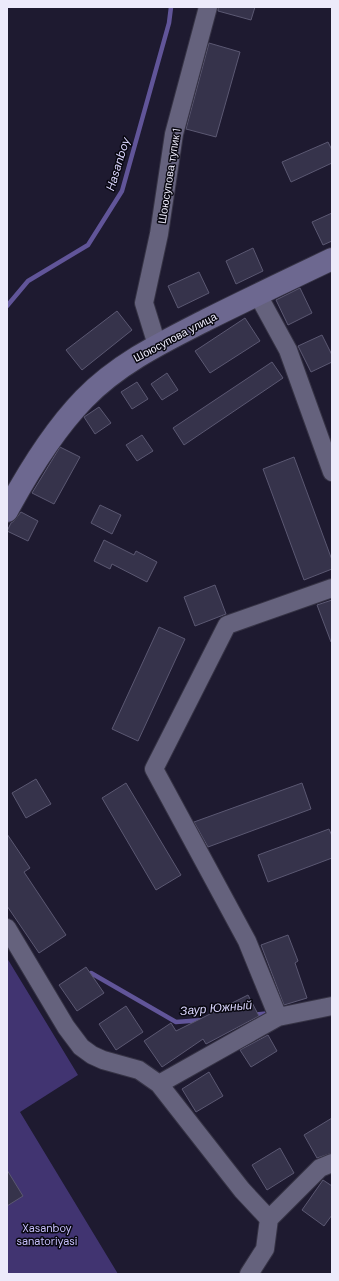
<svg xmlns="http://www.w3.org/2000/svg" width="339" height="1281" font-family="'DM Sans',sans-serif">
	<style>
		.green { fill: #413471 }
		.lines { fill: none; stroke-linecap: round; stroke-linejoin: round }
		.stream { stroke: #615599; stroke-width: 4.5 }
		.building { fill: #36334b; stroke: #5b5872 }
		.street-casing { stroke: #363345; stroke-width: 20 }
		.secondary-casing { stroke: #363345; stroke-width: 24 }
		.street { stroke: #65627d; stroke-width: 18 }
		.secondary { stroke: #6d6890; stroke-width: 22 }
		.labels { text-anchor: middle; stroke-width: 3; stroke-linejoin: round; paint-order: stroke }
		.street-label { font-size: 11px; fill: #eceafa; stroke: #080710 }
		.park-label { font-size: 11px; fill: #c5bef9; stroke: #080710 }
		.water-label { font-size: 12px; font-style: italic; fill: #d8d3fb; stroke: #080710 }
	</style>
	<rect width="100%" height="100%" fill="#1e1a30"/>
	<path class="green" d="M7 958 78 1075 20 1112 118 1274H7Z"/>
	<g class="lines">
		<path class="stream" d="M7 306 28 281 88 245 122 191 169 23 171 7
			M91 973 176 1022 203 1020
			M252 1015 271 1013"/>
	</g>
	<path class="building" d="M218 7H255L251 20 218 11Z
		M209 43 240 52 216 137 186 129Z
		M328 142 332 150V163L291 182 282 162Z
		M332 213V241L323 245 312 222Z
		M253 248 263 271 236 284 226 261Z
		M199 272 209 293 178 308 168 286Z
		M300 288 312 313 288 325 276 300Z
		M117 311 132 330 82 370 66 350Z
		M245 318 260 341 210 373 195 351Z
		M322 335 332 355V362L311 372 298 346Z
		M272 362 283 378 184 445 173 428Z
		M167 373 178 390 162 400 151 384Z
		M137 382 148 399 132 409 121 392Z
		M99 407 111 423 95 434 84 417Z
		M142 435 153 451 137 461 126 445Z
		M60 447 80 457 54 504 32 493Z
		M294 457 332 560V569L304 580 263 469Z
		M100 505 121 515 112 534 91 523Z
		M21 512 38 521 28 541 7 531 11 523 14 521Z
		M104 540 134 555 136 551 157 562 147 582 112 564 110 569 94 561Z
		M215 585 226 614 195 626 184 597Z
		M332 600V642H331L317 605Z
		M159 627 185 639 138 741 112 729Z
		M36 779 51 804 26 818 12 793Z
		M126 783 181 875 156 890 102 798Z
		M302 783 311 809 284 819 208 847 194 822Z
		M329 829 332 836V858L268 882 258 855Z
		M7 834 30 868 24 872 66 935 39 953 7 906Z
		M288 935 298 961 295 963 307 998 284 1005 261 945Z
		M86 967 104 993 77 1011 59 985Z
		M248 995 259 1016 206 1044 203 1039 162 1067 144 1041 171 1023 176 1031Z
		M126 1006 143 1032 116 1050 99 1024Z
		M268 1035 277 1051 251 1067 240 1050Z
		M209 1072 223 1096 196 1112 182 1089Z
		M332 1118V1153L317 1158 304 1135Z
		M280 1148 294 1173 267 1190 252 1165Z
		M7 1170 23 1196 7 1206Z
		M323 1180 332 1186V1215L324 1226 302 1210Z"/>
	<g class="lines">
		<defs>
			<path id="street" d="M258 295 288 350 332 472
				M157 345 144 303 159 234 174 134 208 7
				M7 928 66 1027 81 1047 92 1055 103 1060 139 1070 159 1084 242 1190 269 1219
				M278 1017 247 941 154 769 227 625 332 588
				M159 1084 278 1017 332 1006
				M249 1274 265 1249 269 1219 320 1168 332 1163"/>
			<path id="secondary" d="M7 511C28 472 53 431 84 399 119 363 163 342 206 320 248 299 290 279 332 259"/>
		</defs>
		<use href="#street" class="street-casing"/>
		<use href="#secondary" class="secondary-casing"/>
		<use href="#street" class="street"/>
		<use href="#secondary" class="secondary"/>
	</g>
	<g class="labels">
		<g class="street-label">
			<text transform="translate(169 176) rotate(-81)" y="4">Шоюсупова тупик 1</text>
			<text transform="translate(175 337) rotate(-28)" y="4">Шоюсупова улица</text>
		</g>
		<g class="park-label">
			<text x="47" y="1232">Xasanboy<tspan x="47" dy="13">sanatoriyasi</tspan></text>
		</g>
		<g class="water-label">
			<text transform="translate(118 164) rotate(-73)" y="4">Hasanboy</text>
			<text transform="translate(216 1008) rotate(-5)" y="4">Заур Южный</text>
		</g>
	</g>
	<rect width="339" height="1281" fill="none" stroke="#eceafa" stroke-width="16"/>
</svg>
